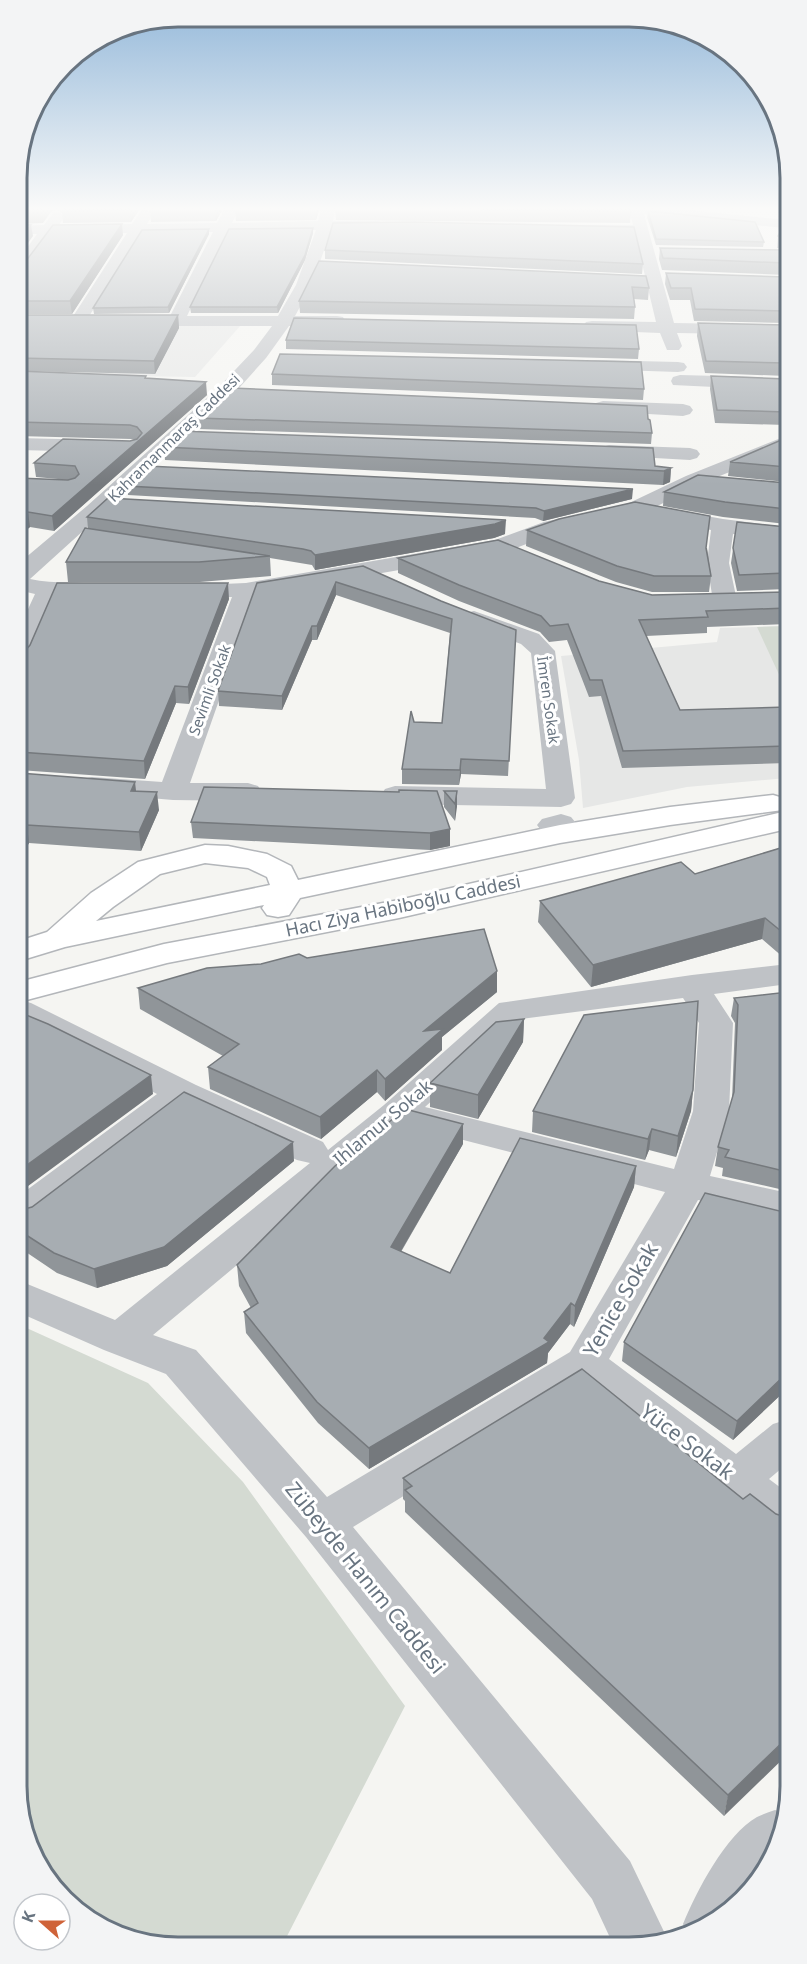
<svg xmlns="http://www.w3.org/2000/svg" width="807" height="1964" font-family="'Noto Sans',sans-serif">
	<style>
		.built { fill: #e6e7e6 }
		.green { fill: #d4dad2 }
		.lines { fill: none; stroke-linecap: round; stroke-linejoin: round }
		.major-casing { stroke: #b3b6ba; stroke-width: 3 }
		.minor { fill: #bfc2c6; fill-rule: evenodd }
		.major { fill: #fff; fill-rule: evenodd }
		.wall { fill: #909599 }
		.shaded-wall { fill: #75797d }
		.building { fill: #a7adb2; stroke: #75797d; stroke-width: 1.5 }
		.labels { text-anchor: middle; stroke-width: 6; stroke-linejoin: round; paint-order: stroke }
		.far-street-label { font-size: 15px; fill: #687480; stroke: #fff }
		.street-label { font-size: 18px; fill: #687480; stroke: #fff }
		.near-street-label { font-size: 21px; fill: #687480; stroke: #fff }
		.rim { fill: none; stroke: #687480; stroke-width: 3 }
	</style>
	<rect width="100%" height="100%" fill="#f5f5f2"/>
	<path class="built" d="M241 325 195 377 18 374 17 328Z
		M787 626V778L687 787 583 808 579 760 561 656 717 642 720 628Z"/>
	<path class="green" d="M787 626V680L782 681 757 627Z
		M20 1325 148 1383 243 1482 405 1706 283 1944H147L64 1901 22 1828Z"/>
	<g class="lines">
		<defs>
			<path id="major" d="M773 795 783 798 787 804 783 810 670 825 560 843 300 898 289 915 278 917 267 915 262 908 264 905 65 947 19 961V941L47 932 91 893 138 862 205 845 228 846 267 854 291 866 298 880 560 825 670 807ZM205 863 248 868 267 877 270 885 96 921 113 907 160 874Z
				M787 811V829L399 918 167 963 19 1002V982L164 944 399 900Z"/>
		</defs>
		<use href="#major" class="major-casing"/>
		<path class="minor" d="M144 210 151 211 153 214 147 224 217 223 224 210H238L232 223 318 221 321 210H335L333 221H378L385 225 378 229 331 230 312 285 295 316H337L343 317 345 321 343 325 289 326 266 358 231 397 30 579C55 585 82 580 107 586L111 591 107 596 99 598 57 597 31 660 27 665 18 667V631L35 594 18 590V564L87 506 217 389 254 350 272 326H133L127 325 125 321 127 317 133 316H170L213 232 142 233 86 321 84 325H72L70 321 127 233 53 234 23 276 17 278V262L37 234H17V226L44 225 53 213 58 212 65 216 59 225 132 224 141 211ZM316 230 296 285 278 316H187L228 231Z
			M629 210H689L785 220V228L644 214 674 323 786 325V335L677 333 682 346 679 350H667L660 333 586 330 583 326 586 322 592 321 656 322 635 234 589 233 582 229 589 225H633Z
			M595 360 678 362 684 363 687 367 684 371 678 372 589 369 586 365 589 361Z
			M680 375 756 377 763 379 765 383 763 387 756 389 673 385 671 381 673 377Z
			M603 401 683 404 690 406 693 410 690 414 683 416 596 411 593 407 596 403Z
			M786 436V449L700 484 642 514 558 532 508 551 256 595 190 783H248L258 786 262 792 258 798 248 801 173 800 92 793 82 791 78 785 82 779 92 777 162 782 232 597 184 598 176 596 172 591 176 586 246 583 495 540 544 522 627 504 686 476Z
			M18 438 102 440 109 442 112 446 109 450 102 452 18 450Z
			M609 445 690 448 697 450 700 454 697 458 690 460 602 455 599 451 602 447Z
			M667 509 723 519 786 527V539L733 534 729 563 737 601 733 606 725 608 717 606 713 601 707 563 711 530 659 520 656 515 659 510Z
			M474 611 539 634 555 651 575 798 571 804 561 807 395 804 385 801 381 795 385 789 395 786 546 789 531 653 521 644 465 623 462 618 465 613Z
			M561 814 571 817 576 823 571 829 575 834 570 840C554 844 547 839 537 825L542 819Z
			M788 964V984L714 994 733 1023 729 1111 710 1176 788 1193V1219L698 1200 609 1359 736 1454 773 1424 789 1419V1462L769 1479 789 1494V1539L773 1534 583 1386 353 1527 630 1861 669 1942H612L592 1899 306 1537 166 1374 104 1350 20 1313V1281L115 1320 310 1163 297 1160 186 1108 34 1225 20 1229V1195L157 1094 19 1024V1000L31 1003 196 1085 323 1142 328 1150 384 1105 499 1003 692 975ZM683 998 699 1023 693 1111 674 1169 425 1107 521 1019ZM405 1125 665 1192 570 1352 327 1497 196 1350 153 1335Z
			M775 1810 784 1813 757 1885 719 1921 687 1935 683 1924C696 1892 726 1834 757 1817 763 1814 769 1812 775 1810Z"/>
		<use href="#major" class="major"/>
	</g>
	<path class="wall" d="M58 210H139L131 222 63 223 62 213Z
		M150 210H222L216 221 151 222Z
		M235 210H319L316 220 236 221Z
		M335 210H630L631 212 630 223 336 220Z
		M648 211 764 242 763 247 656 245 647 217Z
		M785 224V248H777L778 236Z
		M209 229V234L169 313 94 314 93 308Z
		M313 233 305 260 278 313H191L190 307Z
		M123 235 72 314H17V268Z
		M660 248 785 250 786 275 662 270 659 259Z
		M325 250 643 264 642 274 325 259Z
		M319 261 649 288 648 300 634 299 635 307 634 319 300 313 299 301Z
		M666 273 786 277V323L694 321 690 300H670L665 284Z
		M17 315H178L179 328 155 374 17 371Z
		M698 323 786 325V376L705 373 697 336Z
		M286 340 639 349 638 359 286 349Z
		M17 371 147 378 207 395 54 531 30 527 18 537V478L69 480 36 477 34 463 135 440 131 439 18 436V437Z
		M272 374 644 389 643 400 272 385Z
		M711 376 786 379V425L715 423 710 389Z
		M198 418 648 419 652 433 651 444 199 429Z
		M786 438V482L728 476 730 462Z
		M164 447 655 466 671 468 670 482 663 485 165 460Z
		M786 483V524L723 517 663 506 664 492Z
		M127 486 632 499 543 521 535 518 128 495Z
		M87 517 505 534 494 538 315 570 312 565 270 558 271 576 200 582H68L66 562 88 529Z
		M737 522 786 527V589L737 591 731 563Z
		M527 530 707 548 711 576 709 592H652L616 582 526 546Z
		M398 558 599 581 652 595 786 592 787 624 707 627V633L646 636 680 710 787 707V706V763L622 768 601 696 589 697 567 640 549 642 540 632 459 601 398 573Z
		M363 566 441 601 516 630 508 776 461 774 459 785 402 784V769L414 722 442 723 450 633 336 595 317 640H312L282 710 219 706 218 691 257 583Z
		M229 599 189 704 176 703 145 779 19 770 18 652Z
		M19 773 136 791 159 810 141 851 29 843 19 860Z
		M444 791H457L455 821 444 807Z
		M399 792 450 846 430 850 193 838 191 822Z
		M786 829H787L788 957 784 958 762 939 591 987 538 922 540 901 695 874 783 847Z
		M307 958 497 992 442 1037V1050L385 1101 377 1092 321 1139 210 1089 208 1067 223 1056 140 1009 138 988 261 964Z
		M788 992V1191L722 1176 723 1168 715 1166 718 1147 732 1100 735 1023 731 1016 734 998Z
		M524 1019 523 1042 478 1119 430 1107V1083Z
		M693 1090 691 1111 676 1157 649 1150 645 1160 532 1132 533 1111Z
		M463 1144 401 1252 450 1273 636 1166 634 1187 574 1327 570 1324 548 1353 547 1363 369 1469 318 1423 246 1333 244 1312 251 1308 239 1286 237 1265Z
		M294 1161 167 1266 97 1288 57 1273 20 1248V1210Z
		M788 1213 789 1387 733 1440 622 1361 624 1342Z
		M789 1460V1492L781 1485 785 1463Z
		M403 1478 743 1499 776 1514 789 1518 724 1816 405 1512V1501L403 1499Z"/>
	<path class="shaded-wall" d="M43 210H56L51 212 43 223 17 224V213Z
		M130 210H139L131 222 130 211Z
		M215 210H222L216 221Z
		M316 210H319L316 220Z
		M122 224 123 235 72 314 70 301Z
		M31 225 33 236 17 258V244Z
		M313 228V233L305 260 278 313 277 307Z
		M209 229V234L169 313 168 307Z
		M178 315 179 328 155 374 154 361Z
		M206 382 207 395 54 531 52 516Z
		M671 468 670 482 663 485 664 471Z
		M633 489 632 499 543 521 544 511Z
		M28 512 30 527 18 537V520Z
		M506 520 505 534 494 538 315 570V555Z
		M336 582V595L317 640V626Z
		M228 583 229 599 189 704 188 687Z
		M24 591 26 607 18 625V604Z
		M312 626V640L282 710V696Z
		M175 686 176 703 145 779 144 761Z
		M461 759V774L459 785 460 770Z
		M135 782 137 799 131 791Z
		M457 791V807L455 821V804Z
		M157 792 159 810 141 851 139 832Z
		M27 825 29 843 19 860V838Z
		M450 829V846L430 850V833Z
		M765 918 762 939 591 987 593 965Z
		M787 936 788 957 784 958Z
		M497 971V992L442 1037V1050L385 1101V1079L424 1031Z
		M524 1019 523 1042 478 1119V1095Z
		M377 1070V1092L321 1139 320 1117Z
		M151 1075 153 1094 20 1192V1170Z
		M693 1090 691 1111 676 1157 678 1136Z
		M463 1124V1144L391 1268V1247Z
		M652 1129 649 1150 645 1160 648 1139Z
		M293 1142 294 1161 167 1266 97 1288 94 1269Z
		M636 1166 634 1187 574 1327 575 1306Z
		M571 1303 570 1324 548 1353 547 1363 369 1469V1448L544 1338Z
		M789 1371V1387L733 1440 737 1421Z
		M790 1735V1752L724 1816 728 1795Z"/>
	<path class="building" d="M17 210H43L42 212 17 213Z
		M63 210H130L62 212Z
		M481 210H630L631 212Z
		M648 211 755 222 764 242 656 239Z
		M415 222 634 227 643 264 325 250 333 223Z
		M17 224 31 225 17 244Z
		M122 224 70 301H17V268L23 265 53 225Z
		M785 224V237L778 236Z
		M313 228 305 255 277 307H190L229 229Z
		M209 229 168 307 93 308 142 230Z
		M660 248 785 250V263L663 258Z
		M319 261 646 276 649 288 632 287 635 307 299 301Z
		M666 273 786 277V311L695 309 691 288H671Z
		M17 315H178L154 361 17 358Z
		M294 318 636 325 639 349 286 340Z
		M698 323 786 325V363L706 361Z
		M280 354 641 362 644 389 272 374Z
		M17 371 146 376 145 378 206 382 52 516 28 512 18 520V478L68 480 75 478 79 474 75 466 34 463 63 439 130 441 137 439 142 433 137 427 130 425 18 422Z
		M711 376 786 379V412L717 410Z
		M231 388 647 406 648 419 650 420 652 433 198 418Z
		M180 431 653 448 655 466 671 468 664 471 164 447Z
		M786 438V467L730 462Z
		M147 466 633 489 544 511 536 508 127 486Z
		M698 475 786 483V509L725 502 664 492Z
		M108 498 506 520 495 524 315 555 311 551 303 549 87 517Z
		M635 502 710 516 706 548 711 576H654L617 566 527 530 559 519Z
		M737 522 786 527V573L739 575 733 548Z
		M85 528 270 556 199 562H66Z
		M498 540 599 581 652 595 786 592 787 608 706 611 708 617 639 620 680 710 787 707V746L623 751 602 680H590L568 624 550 626 541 616 459 585 398 558Z
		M363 566 441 601 516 630 509 761 461 759 460 770 402 769 411 711 414 722 442 723 452 619 336 582 317 626H312L282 696 218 691 257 583Z
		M57 583H228L188 687 175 686 144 761 19 752 18 652 25 651 30 645Z
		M18 591H24L18 604Z
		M19 773 135 782 131 791 157 792 139 832 27 825 19 838Z
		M204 787 399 792V790L437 791 450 829 430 833 191 822Z
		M444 791H457L455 804Z
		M787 846V936L765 918 593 965 540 901 681 862 695 874Z
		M484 929 497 971 424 1031 443 1029 385 1079 377 1070 320 1117 208 1067 239 1044 138 988 207 968 261 964 299 954 307 958Z
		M788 992V1172L725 1157 729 1150 718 1147 734 1092 738 1005 734 998Z
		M698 1001 693 1090 678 1136 652 1129 648 1139 533 1111 584 1015Z
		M19 1012 48 1024 151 1075 20 1170Z
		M524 1019 478 1095 430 1083 496 1022Z
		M184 1092 293 1142 164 1247 94 1269 54 1253 20 1231V1210L32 1207Z
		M405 1109 463 1124 391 1247 450 1273 520 1138 636 1166 575 1306 571 1303 544 1338 549 1342 369 1448 317 1402 244 1312 258 1303 237 1265 335 1166Z
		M705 1193 788 1213 789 1371 737 1421 624 1342Z
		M582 1369 743 1499 750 1494 776 1514 789 1518 790 1735 728 1795 405 1490 412 1486 403 1478Z
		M789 1460V1467L785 1463Z
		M476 1937 483 1943H470Z"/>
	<linearGradient id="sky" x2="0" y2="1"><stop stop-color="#95b9da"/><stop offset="0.43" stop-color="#fafaf9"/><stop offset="1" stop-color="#fafaf9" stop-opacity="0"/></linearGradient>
	<rect width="807" height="485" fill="url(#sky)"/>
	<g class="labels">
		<g class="far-street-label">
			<text transform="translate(174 438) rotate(-44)" y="5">Kahramanmaraş Caddesi</text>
			<text transform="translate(210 690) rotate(-70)" y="5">Sevimli Sokak</text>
			<text transform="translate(548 700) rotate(82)" y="5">İmren Sokak</text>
		</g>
		<g class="street-label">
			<text transform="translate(403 906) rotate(-12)" y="6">Hacı Ziya Habiboğlu Caddesi</text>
			<text transform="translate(383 1123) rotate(-40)" y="6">Ihlamur Sokak</text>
		</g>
		<g class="near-street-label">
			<text transform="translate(621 1300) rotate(-60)" y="7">Yenice Sokak</text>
			<text transform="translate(687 1442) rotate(37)" y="7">Yüce Sokak</text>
			<text transform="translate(365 1578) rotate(51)" y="7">Zübeyde Hanım Caddesi</text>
		</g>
	</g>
	<path d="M0 0H807V1964H0ZM178 27H629A151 151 0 0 1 780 178V1786A151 151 0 0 1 629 1937H178A151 151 0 0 1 27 1786V178A151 151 0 0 1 178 27Z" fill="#f3f4f5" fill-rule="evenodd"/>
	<path class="rim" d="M178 27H629A151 151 0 0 1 780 178V1786A151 151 0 0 1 629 1937H178A151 151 0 0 1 27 1786V178A151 151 0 0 1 178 27Z"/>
	<g transform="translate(42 1922) rotate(291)"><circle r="28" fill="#ffffff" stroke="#c3c7cc" stroke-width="1.5"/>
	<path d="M0-4.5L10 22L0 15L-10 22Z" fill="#cf6339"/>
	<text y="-9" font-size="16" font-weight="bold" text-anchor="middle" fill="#687480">K</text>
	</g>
</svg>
